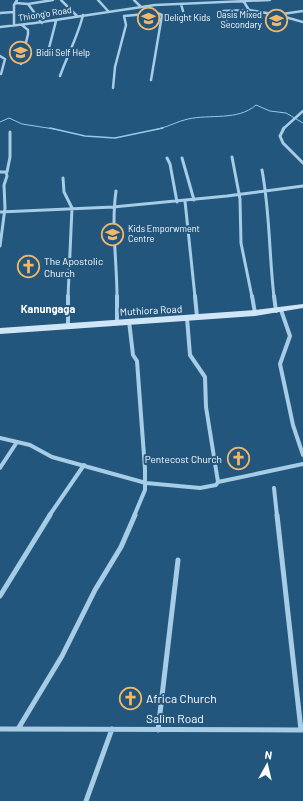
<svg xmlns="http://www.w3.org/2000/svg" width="303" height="801" font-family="Barlow,sans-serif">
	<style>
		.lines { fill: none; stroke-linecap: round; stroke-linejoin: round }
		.stream-far1 { stroke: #9ac8e7; stroke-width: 1 }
		.stream { stroke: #9ac8e7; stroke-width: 1.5 }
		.street-far3 { stroke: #a6cce6; stroke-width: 2.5 }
		.street-far2 { stroke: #a6cce6; stroke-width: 3 }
		.street-far1 { stroke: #a6cce6; stroke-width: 4 }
		.street { stroke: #a6cce6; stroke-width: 5 }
		.secondary { fill: #d0e5f5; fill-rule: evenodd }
		.labels { text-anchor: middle; stroke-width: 4; stroke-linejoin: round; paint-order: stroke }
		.far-street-label { font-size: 9px; fill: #fff; stroke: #22567d }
		.far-poi-label { font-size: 9px; fill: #fff; stroke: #22567d; text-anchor: start }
		.poi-label { font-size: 10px; fill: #fff; stroke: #22567d; text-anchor: start }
		.street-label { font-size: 10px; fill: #fff; stroke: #22567d }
		.neighbourhood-label { font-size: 11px; font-weight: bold; fill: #fff; stroke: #22567d }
		.near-poi-label { font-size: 12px; fill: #fff; stroke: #22567d; text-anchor: start }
		.near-street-label { font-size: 12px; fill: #fff; stroke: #22567d }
	</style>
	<rect width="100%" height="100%" fill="#22567d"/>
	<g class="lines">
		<path class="stream-far1" d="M0 122 9 118 22 124 54 129
			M158 129C168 127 178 121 188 119 210 114 238 121 256 105L270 111 286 113 303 123"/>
		<path class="stream" d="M50 128 85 136 115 138 163 128"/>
		<path class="street-far3" d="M61 0 77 16
			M98 0 108 11
			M134 0 140 6
			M244 2 249 10 278 15 303 22
			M16 3 28 4 53 0
			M28 4 42 23
			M181 4 183 11
			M0 13 14 12
			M282 14 303 11
			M227 23 223 11 249 10
			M14 26V5L17 0
			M0 27 35 23 155 5 270 0
			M49 48 56 21
			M0 56 5 59 1 74
			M21 64 28 34V30L22 25
			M60 76C67 56 78 36 83 15
			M113 88 115 67 126 25 124 16 157 13 162 15 151 80
			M283 129 303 111"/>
		<path class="street-far2" d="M284 128 280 136 283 143 303 163
			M232 157 240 199 241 243 252 297
			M167 158 170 164 177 202
			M182 158 194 200
			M262 170C270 212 269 255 274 297
			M0 172H6L7 176 4 185 5 208 0 246
			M7 172 10 157V132
			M63 178 64 192 72 208 68 297
			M116 191C111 226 117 261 117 297
			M185 201 195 297
			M0 212 113 207 227 196 303 186"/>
		<path class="street-far1" d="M68 296V326
			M117 296V322
			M195 296 197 317
			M252 296 255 313
			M274 296 276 311
			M281 310 290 336 280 364 293 425 303 455
			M187 318 190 355 205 377 206 407 218 482
			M129 321 133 355 137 361 145 469V490L134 516
			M0 438 30 445 52 457 146 483 200 488 216 485 218 482 303 464
			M0 468 17 442
			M274 488 277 516
			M49 516 84 465"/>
		<path class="street" d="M277 515 301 730
			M0 596 50 515
			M0 729 303 730
			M18 729 62 656 95 590 121 547 135 515
			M158 730 178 560
			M86 801 112 729"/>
		<path class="secondary" d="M303 304V308L255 316 0 334V328L255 310Z"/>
	</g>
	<defs>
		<symbol id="school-ring" viewBox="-11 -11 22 22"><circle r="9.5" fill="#22567d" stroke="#f2b869" stroke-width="1.5"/><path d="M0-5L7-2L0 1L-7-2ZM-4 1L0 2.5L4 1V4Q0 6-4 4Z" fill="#f2b869"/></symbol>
		<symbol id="church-ring" viewBox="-11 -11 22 22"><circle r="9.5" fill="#22567d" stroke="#f2b869" stroke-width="1.5"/><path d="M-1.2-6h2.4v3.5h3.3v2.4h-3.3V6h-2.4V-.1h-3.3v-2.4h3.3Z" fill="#f2b869"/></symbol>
	</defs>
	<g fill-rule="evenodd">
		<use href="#school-ring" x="136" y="6" width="25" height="25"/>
		<use href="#school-ring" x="264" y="8" width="25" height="25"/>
		<use href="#school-ring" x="8" y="40" width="25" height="25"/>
		<use href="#school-ring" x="100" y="222" width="25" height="25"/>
		<use href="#church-ring" x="16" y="254" width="25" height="25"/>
		<use href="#church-ring" x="226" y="446" width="25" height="25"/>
		<use href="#church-ring" x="118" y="686" width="25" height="25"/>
	</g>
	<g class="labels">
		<g class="far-street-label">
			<text transform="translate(45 14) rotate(-9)" y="3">Thiong'o Road</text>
		</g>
		<g class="far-poi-label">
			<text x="262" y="18" text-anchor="end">Oasis Mixed<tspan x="262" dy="10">Secondary</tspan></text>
			<text x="164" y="21">Delight Kids</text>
			<text x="36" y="56">Bidii Self Help</text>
			<text x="128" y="232">Kids Emporwment<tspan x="128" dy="10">Centre</tspan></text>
		</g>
		<g class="poi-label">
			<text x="44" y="265">The Apostolic<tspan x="44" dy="12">Church</tspan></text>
			<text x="222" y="463" text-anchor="end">Pentecost Church</text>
		</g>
		<g class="street-label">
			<text transform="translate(151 310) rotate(-3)" y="4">Muthiora Road</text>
		</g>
		<g class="neighbourhood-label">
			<text x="48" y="313">Kanungaga</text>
		</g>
		<g class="near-poi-label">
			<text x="146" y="703">Africa Church</text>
		</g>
		<g class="near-street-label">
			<text x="175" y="723">Salim Road</text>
		</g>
	</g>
	<g transform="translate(267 765) rotate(8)" stroke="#22567d" stroke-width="3" paint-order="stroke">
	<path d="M0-3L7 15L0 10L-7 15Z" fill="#ffffff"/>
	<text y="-6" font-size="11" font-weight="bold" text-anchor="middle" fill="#ffffff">N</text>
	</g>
</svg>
